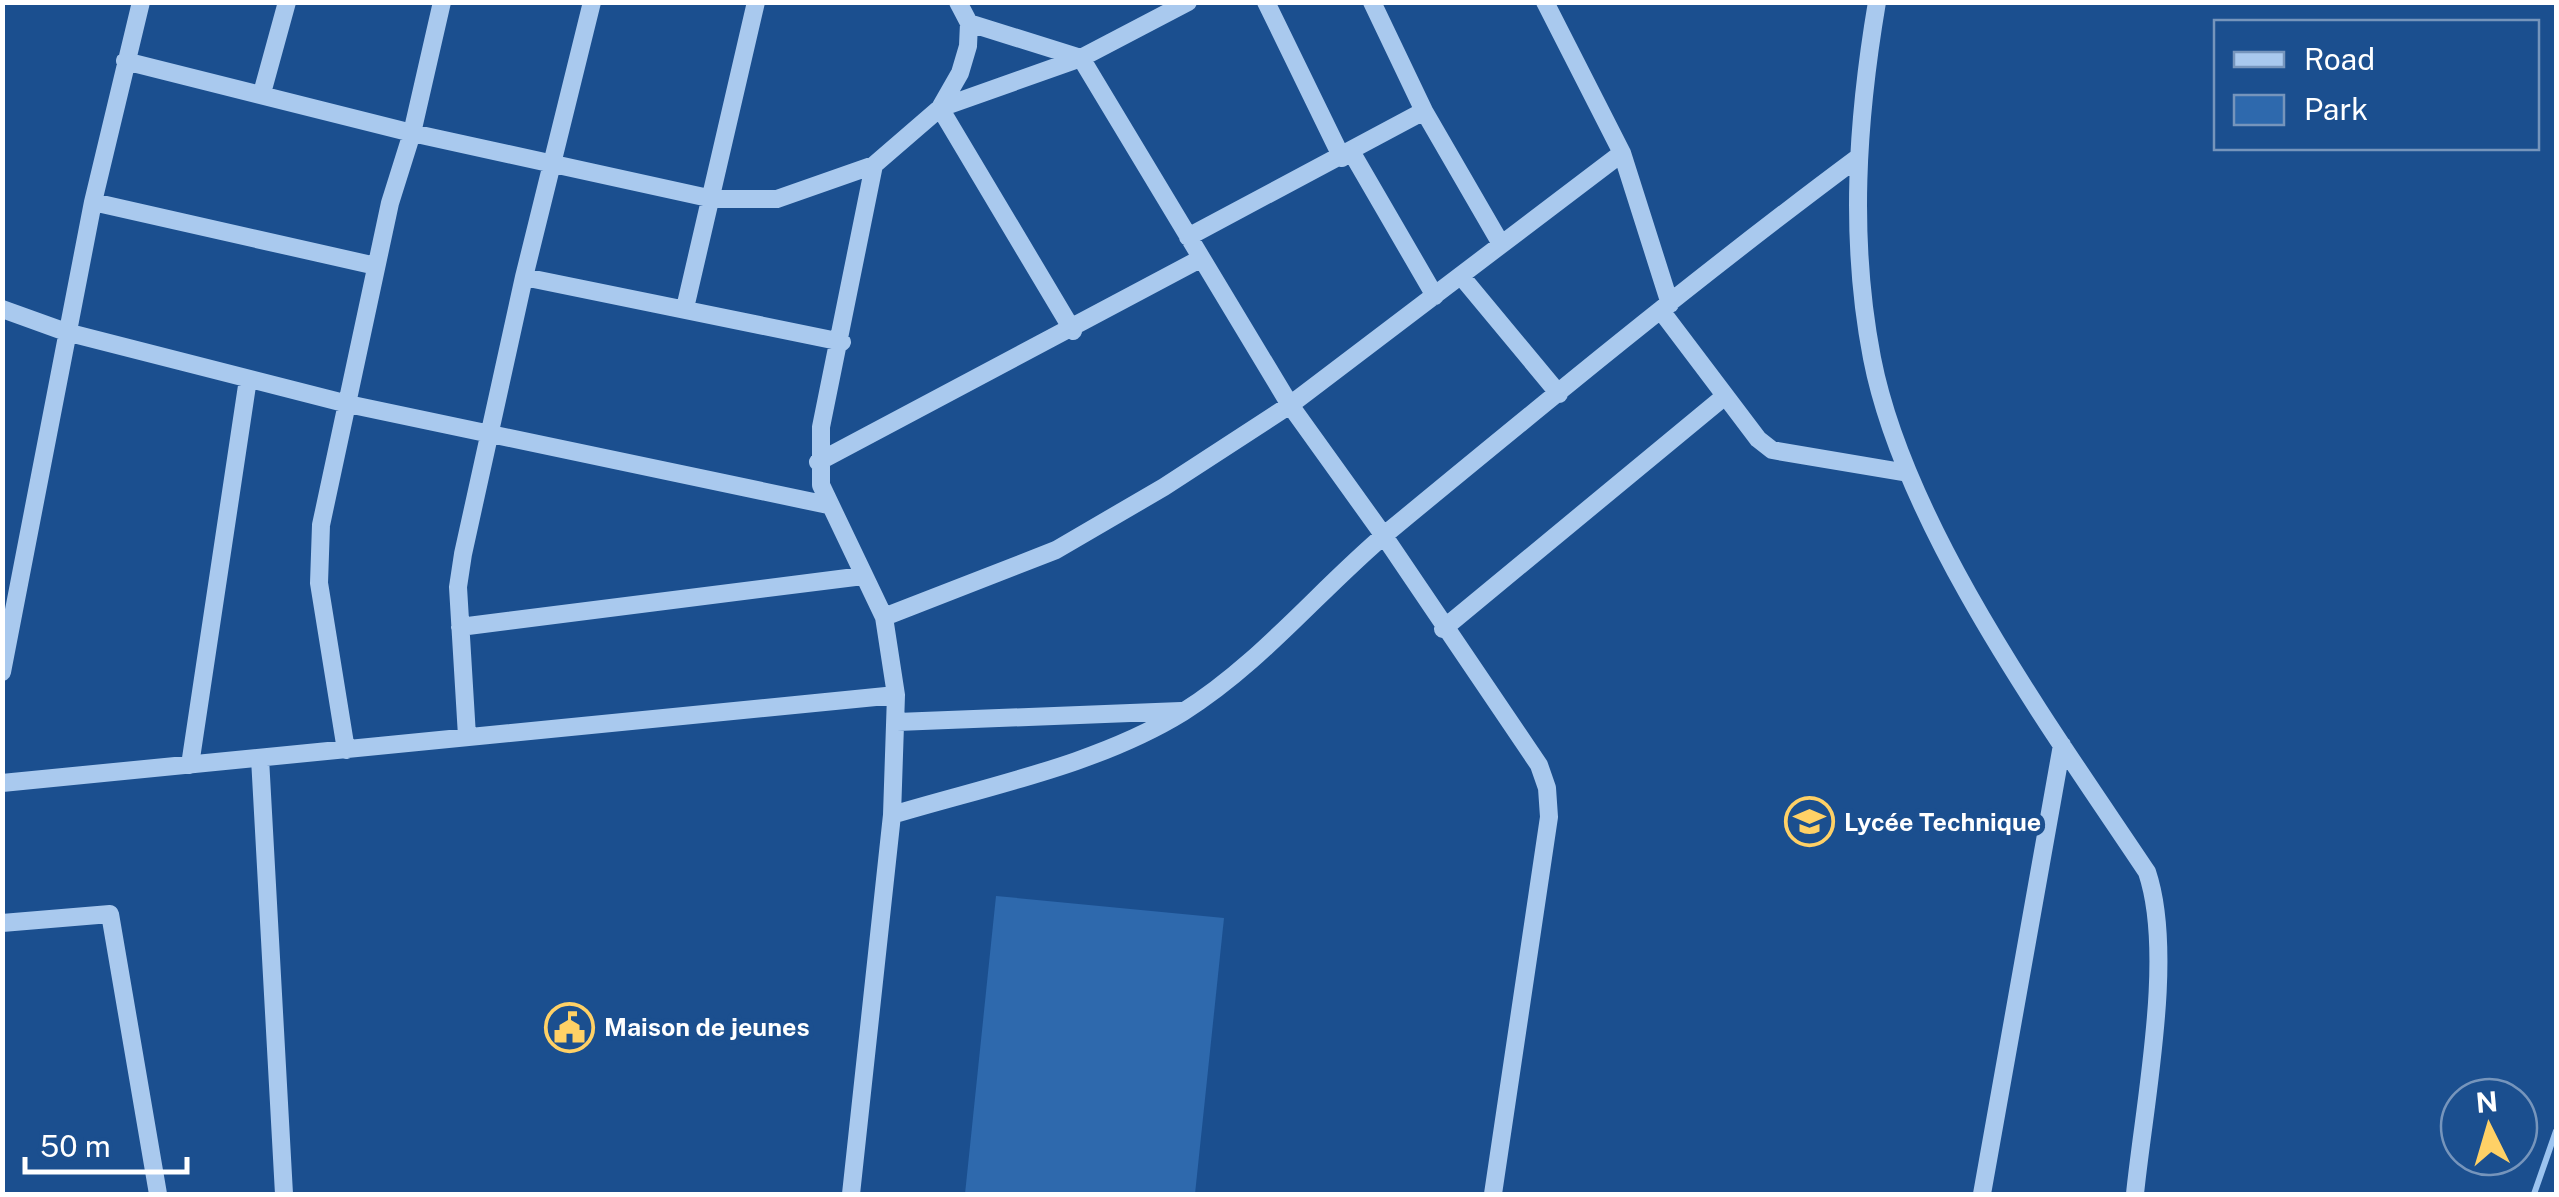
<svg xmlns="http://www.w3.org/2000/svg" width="2559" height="1197" font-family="'Public Sans',sans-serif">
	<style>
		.green { fill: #2e69ad }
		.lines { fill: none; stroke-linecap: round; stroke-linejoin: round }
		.stream { stroke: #9cc4f0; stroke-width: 6 }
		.minor { stroke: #a9c9ee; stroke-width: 18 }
		.labels { text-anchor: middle; stroke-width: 10; stroke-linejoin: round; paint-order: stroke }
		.poi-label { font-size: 25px; font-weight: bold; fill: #fff; stroke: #1b4f8f; text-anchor: start }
	</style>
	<rect width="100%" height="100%" fill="#1b4f8f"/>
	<path class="green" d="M996 896 1224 918 1195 1194H965Z"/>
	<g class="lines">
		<path class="stream" d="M2534 1194 2556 1131"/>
		<path class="minor" d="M1266 2 1342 158
			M1372 2 1424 111 1501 244
			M1545 2 1622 153 1670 304
			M1877 2C1857 120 1849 239 1872 358 1905 528 2051 728 2147 872 2175 955 2144 1104 2135 1194
			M969 23 1081 58 1290 405 1384 536 1539 765 1547 788 1549 817 1493 1194
			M125 61 412 133 713 199H777L874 165
			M262 93 287 2
			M1352 153 1435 296
			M93 202 376 266
			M1188 237 1424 111
			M1461 276 1559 394
			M524 277 842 342
			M685 308 756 2
			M2 309 66 332 348 404 828 505
			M1662 312 1758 439 1772 450 1908 473
			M1073 331 940 108 1081 58 1188 2
			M818 462 1200 259
			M884 617 1056 550 1164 487 1290 405 1622 153
			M460 627 863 576
			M1443 629 1725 396
			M2 672 93 202 141 2
			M897 722 1181 711
			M467 736 458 587 463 554 524 277 592 2
			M346 750 319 583 321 525 390 203 412 133 442 2
			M260 758 284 1194
			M190 765 248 379
			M2 783 896 695
			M892 815C988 786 1097 765 1183 712 1260 664 1319 590 1388 532 1542 405 1696 278 1856 159
			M2 923 110 914 158 1194
			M851 1194 892 815 896 695 884 617 821 485V427L874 165 940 108 960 73 968 46 969 23 958 2
			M1982 1194 2062 745"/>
	</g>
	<defs>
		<symbol id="school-ring" viewBox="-11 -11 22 22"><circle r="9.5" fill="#1b4f8f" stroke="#ffd166" stroke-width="1.5"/><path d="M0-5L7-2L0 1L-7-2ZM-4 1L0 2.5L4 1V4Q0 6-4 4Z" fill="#ffd166"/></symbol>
		<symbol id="civic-ring" viewBox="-11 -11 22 22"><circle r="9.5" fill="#1b4f8f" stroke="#ffd166" stroke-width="1.5"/><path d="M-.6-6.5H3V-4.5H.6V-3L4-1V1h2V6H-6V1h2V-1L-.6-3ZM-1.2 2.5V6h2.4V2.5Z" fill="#ffd166"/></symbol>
	</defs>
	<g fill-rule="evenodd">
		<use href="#school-ring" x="1782" y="794" width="55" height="55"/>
		<use href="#civic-ring" x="542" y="1000" width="55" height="55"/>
	</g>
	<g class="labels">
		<g class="poi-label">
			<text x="1844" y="831">Lycée Technique</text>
			<text x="604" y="1036">Maison de jeunes</text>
		</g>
	</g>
	<rect width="2559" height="1197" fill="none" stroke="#ffffff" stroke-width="10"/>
	<rect x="2214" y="20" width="325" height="130" fill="#1b4f8f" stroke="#7695bc" stroke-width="2.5"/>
	<rect x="2234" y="52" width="50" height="15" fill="#a9c9ee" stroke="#7695bc" stroke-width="2.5"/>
	<text x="2304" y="70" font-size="30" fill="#ffffff">Road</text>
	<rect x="2234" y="95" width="50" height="30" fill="#2e69ad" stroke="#7695bc" stroke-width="2.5"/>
	<text x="2304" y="120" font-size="30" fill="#ffffff">Park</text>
	<g transform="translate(2489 1127) rotate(355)"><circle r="48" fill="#1b4f8f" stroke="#7695bc" stroke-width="2.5"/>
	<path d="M0-8L18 38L0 25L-18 38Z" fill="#ffd166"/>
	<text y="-15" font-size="28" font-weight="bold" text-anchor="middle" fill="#ffffff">N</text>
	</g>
	<path d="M25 1157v15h162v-15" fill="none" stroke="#ffffff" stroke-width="5"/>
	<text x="40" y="1157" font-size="30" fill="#ffffff" stroke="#1b4f8f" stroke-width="8" paint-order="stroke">50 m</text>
</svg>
